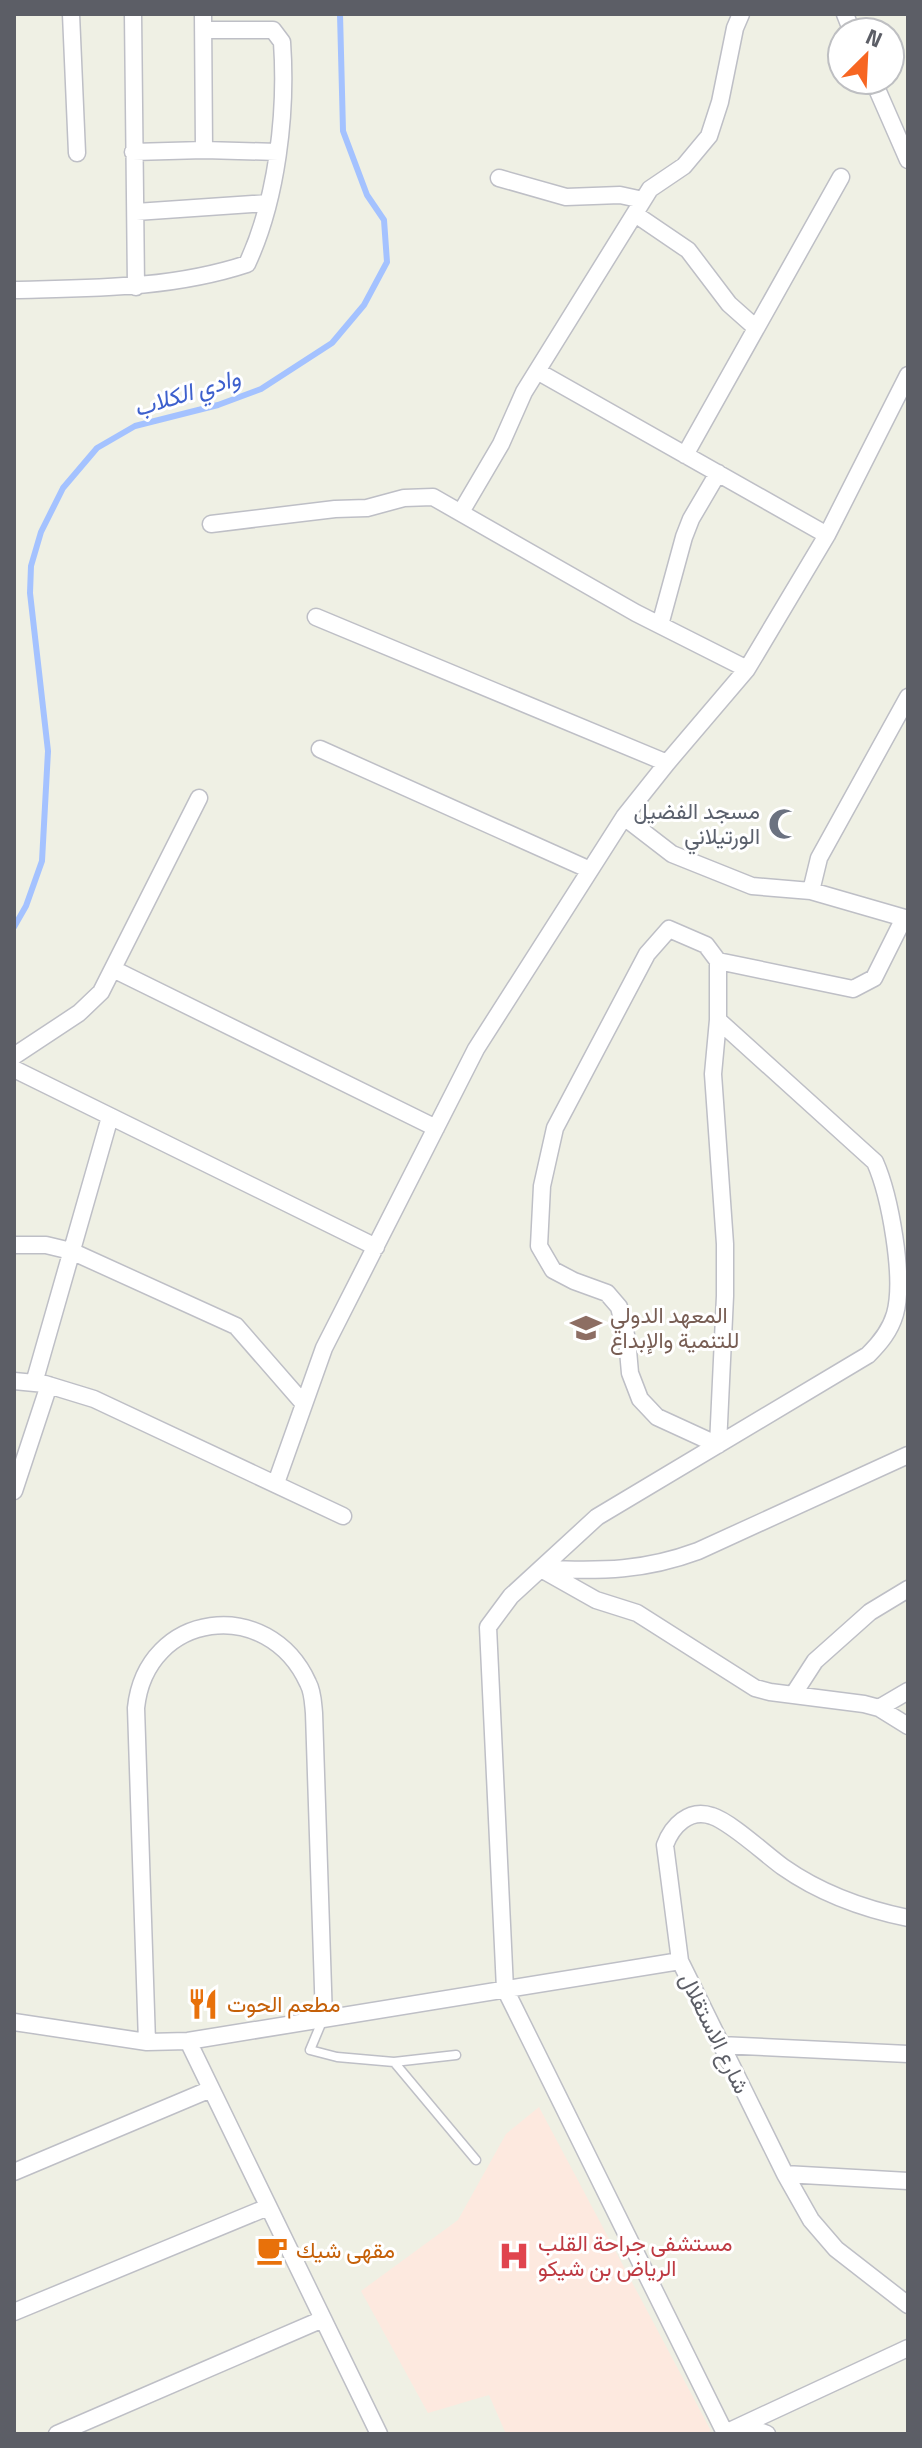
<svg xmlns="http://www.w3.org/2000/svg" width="922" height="2448" font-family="'Titillium Web',Vazirmatn,sans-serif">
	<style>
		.medical { fill: #fde9df }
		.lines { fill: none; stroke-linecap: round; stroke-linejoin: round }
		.stream { stroke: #a4c2ff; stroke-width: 6 }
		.lane-casing { stroke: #bebfc6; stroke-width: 11 }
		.street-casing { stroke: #bebfc6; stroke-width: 19 }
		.lane { stroke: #fff; stroke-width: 8 }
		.street { stroke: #fff; stroke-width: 16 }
		.labels { text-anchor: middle; stroke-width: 6; stroke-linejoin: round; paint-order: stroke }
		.worship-label { font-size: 22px; fill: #5b616d; stroke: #fff; text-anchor: end }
		.education-label { font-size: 22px; fill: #785e54; stroke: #fff; text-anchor: start }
		.food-label { font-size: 22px; fill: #c56008; stroke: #fff; text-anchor: start }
		.street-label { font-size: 22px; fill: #5c5e66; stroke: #fff }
		.health-label { font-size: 22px; fill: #be3a42; stroke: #fff; text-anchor: start }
		.water-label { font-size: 24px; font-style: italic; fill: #3d60cd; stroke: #fff }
	</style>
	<rect width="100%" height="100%" fill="#eff0e4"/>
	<path class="medical" d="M539 2107 711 2431 704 2434H506L489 2395 428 2413 361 2291 458 2220 506 2134Z"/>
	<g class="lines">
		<path class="stream" d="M14 927 26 906 42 861 48 751 30 593 31 566 41 532 63 488 97 448 135 426 218 405 261 389 332 343 364 305 387 262 384 220 367 195 343 131 340 14"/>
		<defs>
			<path id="lane" d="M323 2019 310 2050 337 2057 394 2062 476 2160
				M394 2062 456 2055"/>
			<path id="street" d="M71 14 77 153
				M133 14 136 287
				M203 14 204 150
				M845 14 852 32
				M873 80 908 160
				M133 152 204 150 278 152
				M499 178 566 197 620 195 643 200
				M136 212 268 203
				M635 214 688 250 729 304 756 328
				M14 290C93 288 171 289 247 264 277 200 287 113 282 42L273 30H203
				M537 371 827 535
				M685 455 841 177
				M461 512 501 444 524 392 650 189 684 166 709 136 720 102 735 28 741 14
				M211 524 335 509 367 508 404 498 433 497 636 613 747 669
				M316 617 667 763
				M660 625 684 537 691 519 718 473
				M320 749 590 870
				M624 817 672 854 752 886 811 891 908 919
				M811 891 819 858 908 697
				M669 929 706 945 718 961V1020L713 1074 725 1244V1296L718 1445 657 1417 640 1399 630 1373 627 1339 619 1307 607 1293 574 1281 553 1270 539 1246 542 1186 555 1128 647 954Z
				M718 961 853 989 874 978 904 918
				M113 969 436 1128
				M718 1020 875 1162C890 1196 905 1278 895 1314 890 1331 880 1343 868 1355L597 1517 511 1596 488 1627 505 1989 725 2433
				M14 1056 79 1013 101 992 199 798
				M14 1069 376 1247
				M14 1245H46L71 1251 236 1326 304 1404
				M14 1381 45 1384 94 1399 343 1516
				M34 1383 110 1117
				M276 1483 324 1348 476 1049 624 817 667 763 747 669 827 535 908 375
				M14 1491 49 1385
				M541 1569 596 1600 637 1613 755 1688 770 1692 864 1704 879 1708 908 1726
				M546 1569C603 1571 644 1571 698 1551L908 1455
				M793 1695 815 1661 870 1612 908 1589
				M879 1708 908 1691
				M908 1918C864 1909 820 1893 783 1867 765 1854 731 1822 712 1816 689 1808 672 1826 665 1845L680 1961 785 2174 811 2220 836 2249 908 2305
				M14 2022 147 2042 188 2041 680 1961
				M188 2041 379 2434
				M147 2042 136 1708C146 1611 268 1595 308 1683 313 1692 313 1703 314 1713L324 2019
				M720 2045 908 2054
				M14 2172 211 2089
				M785 2174 908 2181
				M14 2312 268 2207
				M744 2425 767 2434
				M57 2434 323 2319
				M723 2434 908 2348"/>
		</defs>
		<use href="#lane" class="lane-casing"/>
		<use href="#street" class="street-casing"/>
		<use href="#lane" class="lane"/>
		<use href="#street" class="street"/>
	</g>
	<defs>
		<symbol id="mosque-bare" viewBox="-9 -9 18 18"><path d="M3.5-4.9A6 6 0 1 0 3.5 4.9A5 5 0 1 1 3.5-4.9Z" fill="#6b7280" stroke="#fff" stroke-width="2.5" paint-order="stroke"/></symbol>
		<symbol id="school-bare" viewBox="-9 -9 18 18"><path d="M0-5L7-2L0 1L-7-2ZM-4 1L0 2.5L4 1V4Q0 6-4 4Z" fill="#8d6e63" stroke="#fff" stroke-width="2.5" paint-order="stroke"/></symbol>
		<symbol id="restaurant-bare" viewBox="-9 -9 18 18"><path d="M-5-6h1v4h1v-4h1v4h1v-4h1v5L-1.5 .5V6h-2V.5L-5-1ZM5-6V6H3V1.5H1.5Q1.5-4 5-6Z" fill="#e8710a" stroke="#fff" stroke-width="2.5" paint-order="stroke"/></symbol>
		<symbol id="cafe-bare" viewBox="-9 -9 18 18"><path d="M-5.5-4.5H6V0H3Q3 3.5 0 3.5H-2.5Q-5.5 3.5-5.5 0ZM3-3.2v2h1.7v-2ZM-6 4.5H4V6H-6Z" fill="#e8710a" stroke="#fff" stroke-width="2.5" paint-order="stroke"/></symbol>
		<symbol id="hospital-bare" viewBox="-9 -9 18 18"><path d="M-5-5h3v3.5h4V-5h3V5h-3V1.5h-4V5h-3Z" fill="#e0444e" stroke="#fff" stroke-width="2.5" paint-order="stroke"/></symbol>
	</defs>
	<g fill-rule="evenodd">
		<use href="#mosque-bare" x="762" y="802" width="44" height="44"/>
		<use href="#school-bare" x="564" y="1306" width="44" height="44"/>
		<use href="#restaurant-bare" x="181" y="1982" width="44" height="44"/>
		<use href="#cafe-bare" x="250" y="2228" width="44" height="44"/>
		<use href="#hospital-bare" x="492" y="2234" width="44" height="44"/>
	</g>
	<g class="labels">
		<g class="worship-label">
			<text x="760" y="819">مسجد الفضيل<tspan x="760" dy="25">الورتيلاني</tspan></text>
		</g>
		<g class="education-label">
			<text x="610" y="1323">المعهد الدولي<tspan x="610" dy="25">للتنمية والإبداع</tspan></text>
		</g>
		<g class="food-label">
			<text x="227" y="2012">مطعم الحوت</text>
			<text x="296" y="2258">مقهى شيك</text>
		</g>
		<g class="street-label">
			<text transform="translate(715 2033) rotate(64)" y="8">شارع الاستقلال</text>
		</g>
		<g class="health-label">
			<text x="538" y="2251">مستشفى جراحة القلب<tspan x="538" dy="25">الرياض بن شيكو</tspan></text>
		</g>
		<g class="water-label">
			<text transform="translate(187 393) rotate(-17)" y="8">وادي الكلاب</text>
		</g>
	</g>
	<rect width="922" height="2448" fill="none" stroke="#5c5e66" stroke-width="32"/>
	<g transform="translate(866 56) rotate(24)"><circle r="38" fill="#ffffff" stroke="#bebfc2" stroke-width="2"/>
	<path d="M0-6L14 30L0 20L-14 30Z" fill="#f76622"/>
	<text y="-12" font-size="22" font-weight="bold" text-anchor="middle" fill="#5c5e66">N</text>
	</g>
</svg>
